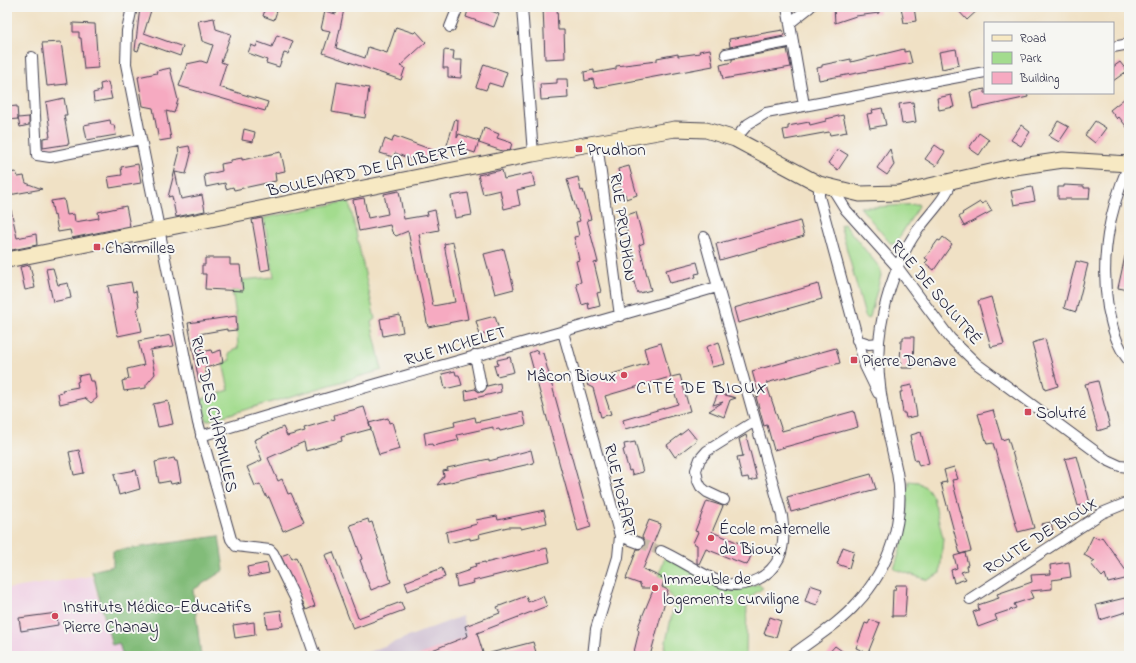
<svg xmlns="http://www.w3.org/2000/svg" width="1136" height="663" font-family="'Indie Flower',sans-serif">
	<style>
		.built { fill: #f0d0e4 }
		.industrial { fill: #cebed1 }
		.green { fill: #a3dc8e; stroke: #627f64 }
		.forest { fill: #82bc79; stroke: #526f5a }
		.building { fill: #f6aac1 }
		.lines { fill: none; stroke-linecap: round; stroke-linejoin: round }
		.minor-tunnel { stroke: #c7bba9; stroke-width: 10; stroke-dasharray: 10 5; stroke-linecap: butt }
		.minor-casing { stroke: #413f50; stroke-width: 12 }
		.secondary-casing { stroke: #413f50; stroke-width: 17 }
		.minor { stroke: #fff; stroke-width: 10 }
		.secondary { stroke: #f7e9c3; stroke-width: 15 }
		.poi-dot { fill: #d1495b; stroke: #f6f6f2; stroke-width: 1.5 }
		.labels { text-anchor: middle; stroke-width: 4; stroke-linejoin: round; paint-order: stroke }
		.poi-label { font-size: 17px; fill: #22223b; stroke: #f6f6f2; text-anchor: start }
		.street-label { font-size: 17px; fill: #22223b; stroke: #f6f6f2 }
		.neighbourhood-label { font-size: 18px; letter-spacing: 1px; fill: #22223b; stroke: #f6f6f2 }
	</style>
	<rect width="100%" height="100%" fill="#f6f6f2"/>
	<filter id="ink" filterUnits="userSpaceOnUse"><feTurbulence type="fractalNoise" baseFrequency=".025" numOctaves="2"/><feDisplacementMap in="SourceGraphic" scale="8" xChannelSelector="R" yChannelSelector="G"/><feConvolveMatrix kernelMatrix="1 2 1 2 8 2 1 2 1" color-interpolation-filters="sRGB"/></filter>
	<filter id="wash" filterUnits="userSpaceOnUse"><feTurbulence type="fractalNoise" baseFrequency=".012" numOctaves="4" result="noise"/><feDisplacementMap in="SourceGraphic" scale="16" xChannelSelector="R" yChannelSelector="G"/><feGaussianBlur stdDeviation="0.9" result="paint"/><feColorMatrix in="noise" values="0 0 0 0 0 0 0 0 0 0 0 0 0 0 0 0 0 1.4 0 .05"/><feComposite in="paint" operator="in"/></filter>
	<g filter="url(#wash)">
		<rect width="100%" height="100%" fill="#f0e1c5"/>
		<path class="built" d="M92 576 111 644 119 643 123 656H7V589Z"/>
		<path class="industrial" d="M462 616 474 656H358Z"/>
		<path class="green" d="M349 201 375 319 371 322 382 370 206 421 202 399 229 390 223 363 230 360 228 353 238 348 236 316 232 290 243 291 242 280 274 277 264 218Z
			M918 204 919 206 895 244H891L860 207H878Z
			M844 224 880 268 881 275 870 317 868 319 865 316 841 228 840 225Z
			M908 481 918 482 928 489 933 497 943 538 940 573 928 580 894 569C904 539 909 521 906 489L909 486Z
			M665 556 716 583 735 590 759 584 763 588 747 599 746 656H663L675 600 657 584Z"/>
		<path class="forest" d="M219 536 224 570 193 590 201 656H123L119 643 112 645 92 571 113 566V551Z"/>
		<g id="blocks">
			<path class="building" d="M140 7H152L144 33 183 47 180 56 141 42 138 51 135 50Z
				M266 7 277 11 274 20 263 16Z
				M338 7 344 9 336 48 365 58 368 47 387 53 396 27 414 33 416 31 426 42 400 66 405 68 401 80 323 53 330 31 321 29 325 11 336 14Z
				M469 7H481L499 14 494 27 466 17Z
				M543 7H557L558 30H564L565 58 545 59Z
				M834 7H878L879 13 856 16 835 23Z
				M901 7H914L916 21 904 23Z
				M955 7H981L967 20Z
				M214 18 216 29 231 34 221 62 226 64 219 87 268 102 265 111 179 86 187 64 201 61 207 63 213 45 202 41 198 21Z
				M73 23 95 24 98 68 84 69 81 38H79V32H73Z
				M783 30 784 36 730 47 729 39Z
				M277 35 293 41 288 54 284 53 279 67 266 63 267 60 248 53 251 45 256 47 258 42 272 47Z
				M61 42 67 84 47 86 42 43Z
				M710 49 713 66 595 88 593 79 585 81 584 72 594 70V73L616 69V66L657 61V58L678 54V56L700 53 699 51Z
				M787 49 791 67 723 79 720 65 732 62V59Z
				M904 49V52L909 51 912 63 819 80 817 68 822 67V65L851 59V62Z
				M956 49 959 65 942 69 939 52Z
				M444 50 454 51 453 60H462L461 78 448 77V68H443Z
				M1120 62 1127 71 1113 81V67Z
				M484 64 507 72 502 87 489 83 486 90 476 87Z
				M170 68 178 100 174 113 166 111 171 139 159 141 153 108 143 106 138 77 157 73 156 71Z
				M557 79H567L568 98 541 100 540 84 557 83Z
				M108 82 112 99 94 102 93 93 101 91 100 84Z
				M337 82 369 88 365 118 332 112Z
				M985 89V93H1027L1028 97 973 109 970 92Z
				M951 95 954 107 939 110 937 98Z
				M64 98 67 115H64L69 144 43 148V138L50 137 49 131H50L46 102Z
				M1125 98 1129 103V130L1119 117 1117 119 1110 110Z
				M913 102 916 122 902 124 899 104Z
				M17 106 18 119 7 120V107Z
				M882 108 886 125 870 128 867 114 873 113 872 110Z
				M843 115 847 132 830 135 829 132 785 140 783 130 788 129V126L809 122 810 125 826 121V119Z
				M29 117V125L20 127 18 118Z
				M455 119 458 120 457 138 459 134 479 141 475 153 466 150V152L447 145Z
				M110 120 111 125H114L116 135 87 140 84 125Z
				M1058 121 1069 127 1059 142 1049 136Z
				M1095 121 1106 128 1095 143 1085 135Z
				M1021 125 1030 132 1021 146 1011 140Z
				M484 128 499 134 497 138 512 143 510 150 502 151 479 143Z
				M244 129 255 132 253 142 242 140Z
				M979 133 989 140 979 155 969 148Z
				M394 136 438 152 434 163 425 160 423 163 415 161 395 153 393 157 380 153 385 139 392 142Z
				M935 145 945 152 936 166 925 159Z
				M189 146 191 154 186 174 175 172 181 199 202 195 205 211 176 217 172 196 168 197 179 154 178 148Z
				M838 149 848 155 838 170 828 163Z
				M890 149 894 165 887 175 877 168Z
				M281 152 285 171 275 173 276 181 234 190 233 187 226 189 225 183 206 187 204 175 222 171 221 164 231 162V160L242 158V160Z
				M138 164 141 183 110 188 108 177 122 175 121 167Z
				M629 166 637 195 626 199 625 194 622 195 617 174H619L618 169Z
				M502 170 504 179 532 173 535 186 517 190 520 205 504 209 500 190 483 194 478 175Z
				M16 172 18 177 24 176 26 183 42 189 9 195 7 173Z
				M578 177 581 191 583 190 591 219 587 220 598 262 594 263 601 292 597 293 600 306 589 309 588 303 582 305 576 283 581 282 576 261 579 260 574 237 579 236 576 222 580 221 567 180Z
				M1064 185 1084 186V188H1090L1089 199H1058V187H1064Z
				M1032 187 1035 201 1014 205 1011 191Z
				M399 191 404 219 428 215 427 212 435 210 439 230 419 234 433 306 455 302 444 244 453 242 468 319 428 327 408 231 396 236 392 232 390 225 359 231 353 200 364 198 368 218 388 214 384 194Z
				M468 193 472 215 455 218 451 196Z
				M64 199 67 215 74 214 75 222 99 218 98 212 126 206 130 226 72 238 70 230 58 232 55 215 54 216 51 201Z
				M986 201 992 211 964 226 959 217 963 214 962 213 980 202 982 204Z
				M7 210H11L17 238 36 234 37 245 7 251Z
				M636 212 644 243 639 245 651 290 640 293H638L636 289 630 268 633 267 632 262 635 261 624 221 626 220 624 216Z
				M262 218 270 269 261 271 252 220Z
				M800 221 804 236 720 260 716 244Z
				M943 237 952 244 934 270 925 263 928 260 925 258 938 240 940 241Z
				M504 249 514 289 495 294 484 254Z
				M1125 256 1129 257V290L1118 288Z
				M205 258H230V265H240L243 291 205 289 206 274H202V265H205Z
				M1076 261 1088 264 1076 312 1064 308Z
				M697 262 700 273 695 274 696 277 670 283 666 270Z
				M30 265 35 288 25 290 20 267Z
				M53 268 58 285 68 283 71 298 53 302 46 269Z
				M131 282 133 292 136 291 139 307 137 308 142 331 118 336 108 286Z
				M818 284 822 299 738 323 734 308Z
				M991 297 1004 344 991 347 978 301Z
				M400 315 403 332 383 336 380 319Z
				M236 316 237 330 227 331V329L199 334 202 352 211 350 212 353 221 350 223 363 205 368 208 380 199 382 188 323Z
				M495 316 499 330 480 335 476 321Z
				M171 335 174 346 150 350 155 374 146 385V388L124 391 122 381 129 379 127 369 144 365 138 341Z
				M903 337H914L913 368H901L902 362H900L901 341H903Z
				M1045 339 1058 386 1045 390 1032 343Z
				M719 342 725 364 712 367 706 347Z
				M661 343 671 377 680 375 690 411 625 429 623 420 678 404 670 377 605 396 611 414 601 417 593 388 587 385 589 381 648 363 644 348Z
				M836 348 840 363 766 383 782 431 854 411 858 427 774 450 767 425 764 426 756 397 759 396 752 371Z
				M537 350 538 354 543 353 591 527 578 531 529 353Z
				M510 357 514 372 497 376 494 366 498 365 497 360Z
				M455 371 456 375H459L462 385 445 389 442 374Z
				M88 374 90 381H94L97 398 91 403 85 398 60 404 58 393 63 392 62 390 78 387 77 382 79 381 78 376Z
				M1098 381 1110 427 1098 431 1085 384Z
				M500 383 501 392 466 400 465 391 475 389 479 392H483L487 386Z
				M912 385 917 416 906 418 905 413H903L900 392H902V387Z
				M718 393 736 398 730 400 724 417 709 411 723 402 713 405Z
				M168 401 173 424 158 427 153 404Z
				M364 407 371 429 341 437 342 441 306 451 304 442 268 458 278 481 282 479 288 494 291 493 304 522 283 531 269 497 267 498 260 484 255 486 247 467 262 460 254 440 283 427 287 436 305 431 304 428 335 419 334 415Z
				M993 410 1002 440 1008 438 1034 528 1018 532 993 443 987 444 978 414Z
				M523 412 526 425 500 431 499 429 493 430V427L457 435 459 440 433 446 432 444 426 445 424 433 455 426 454 422 475 417 476 422Z
				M388 418 389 423 392 422 400 449 379 455 369 423Z
				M688 429 697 440 675 457 667 445Z
				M921 432 929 463 919 466 917 460 915 461 910 441 912 440 911 435Z
				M746 435 757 479 749 481 748 477 742 478 737 457 743 456 739 439Z
				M635 442 643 472 632 475 631 470 629 471 623 450 625 449 624 444Z
				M79 450 84 473 74 475 69 452Z
				M531 450 534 463 437 485 444 476 443 471 448 470 447 468 489 459V461Z
				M1077 456 1090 503 1078 506 1065 459Z
				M174 458 175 461H177L181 482 171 484 170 481 159 483 155 462Z
				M954 467 958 479 952 480 971 551 960 554 941 483 947 482 944 470Z
				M136 470 140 489 119 495 114 474Z
				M871 474 876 489 791 512 787 497Z
				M707 501 723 506 712 532 754 549 747 565 706 549 699 564 697 563V545L693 543 698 532 695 531Z
				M544 510 547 523 521 529V527H508L479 534 480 538 470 540V538L448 543 446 532 477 524 476 520 497 516 498 520Z
				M368 519 369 523 372 522 391 582 371 590 360 560 362 559 350 525Z
				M649 520 661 524 643 569 665 579 662 587 668 590 650 656H633L639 631 637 629 654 588H641L640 584 626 579 637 549H640L645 546V542L642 537Z
				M1051 522 1053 531 1044 534 1041 524Z
				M1093 536 1099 539 1102 537 1129 575V578L1108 583 1105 574 1102 577 1091 564 1095 561 1084 555Z
				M843 547 854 551 849 568 837 564Z
				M547 548 550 562 473 581 474 583 457 587 455 575 470 570 469 568 476 566 475 564 485 562V563Z
				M333 552 358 618 401 602 404 610 353 629 325 555Z
				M289 553 292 559 296 557 315 606 306 610 281 556Z
				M965 553 968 565 966 566 967 570 961 572 966 579 954 583 951 570 957 568 954 556Z
				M1069 562 1071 577 1052 580V589L1030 591 1033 598 1014 604 1016 608 995 615 997 620 978 627 973 612 979 610 978 605 999 598 997 594 1032 582 1031 575 1051 574 1050 565Z
				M267 563 269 573 249 577 247 567Z
				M442 568 445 577 408 591 405 582Z
				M810 585 822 589 817 605 805 601Z
				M896 585H907L905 616H892L893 590H895Z
				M526 596 528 602 543 596 547 606 477 633 484 656H417L468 636 465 626 500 613 497 607Z
				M1129 597V611L1100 620 1096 605Z
				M281 610 283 626 267 628 265 612Z
				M57 613 58 625 21 631 19 618Z
				M770 617 781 621 776 637 764 634Z
				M870 620 880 623 868 653 856 648 865 623 868 624Z
				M254 622 255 635 235 638 233 625Z
				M533 642 537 656H491L490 653Z
				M835 646 849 656H826Z"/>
		</g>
	</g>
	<g filter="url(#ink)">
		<use href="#blocks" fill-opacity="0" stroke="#413f50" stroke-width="1"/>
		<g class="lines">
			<path class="minor-tunnel" d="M639 543 661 551"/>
			<defs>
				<path id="minor" d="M132 7 127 31 126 64 198 423 231 539 236 546 270 550 273 553 295 598 315 656
					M522 7 533 154
					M787 7 804 105
					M791 22 810 7
					M450 27 458 7
					M1113 47 1129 44
					M726 54 793 41
					M32 57 37 155 50 157 141 139
					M735 139 748 124 766 113 985 72
					M597 143 620 316
					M1129 164C1109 211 1100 257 1108 308 1112 327 1116 345 1129 361
					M819 184V196L865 366 878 393
					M833 189 846 210 898 268 950 338 977 364 1107 460 1120 466 1129 467
					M563 332 620 536 618 557 596 629 593 656
					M857 340 869 344 879 343
					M475 355 481 386
					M201 436C372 383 545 338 717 287
					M724 500 707 492 701 487 698 481 696 470 700 459 707 451 755 421
					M620 536 639 543
					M661 551C681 560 699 573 718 581 740 591 768 580 779 558 785 545 784 530 782 516L704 237
					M970 599 1102 513 1129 502
					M791 656C813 639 839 624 857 603 889 569 906 519 897 472 887 424 872 376 881 326 886 295 899 256 917 231 929 214 945 200 952 181"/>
				<path id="secondary" d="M7 260 533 154 675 129 706 130 735 139 819 184 860 194 899 193 1008 168 1063 160 1129 164"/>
			</defs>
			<use href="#minor" class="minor-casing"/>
			<use href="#secondary" class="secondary-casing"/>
			<use href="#minor" class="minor"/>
			<use href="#secondary" class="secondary"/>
		</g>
	</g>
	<g class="poi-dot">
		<rect x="575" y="145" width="8" height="8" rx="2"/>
		<rect x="93" y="243" width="8" height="8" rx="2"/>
		<rect x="850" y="356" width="8" height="8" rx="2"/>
		<circle cx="624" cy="375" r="4"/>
		<rect x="1024" y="408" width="8" height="8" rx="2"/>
		<circle cx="711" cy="538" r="4"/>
		<circle cx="655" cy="588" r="4"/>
		<circle cx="55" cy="616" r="4"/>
	</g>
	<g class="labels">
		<g class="poi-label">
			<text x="587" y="155">Prudhon</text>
			<text x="105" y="253">Charmilles</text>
			<text x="862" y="366">Pierre Denave</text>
			<text x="616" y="381" text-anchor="end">Mâcon Bioux</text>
			<text x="1036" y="418">Solutré</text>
			<text x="719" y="534">École maternelle<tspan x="719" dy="20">de Bioux</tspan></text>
			<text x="663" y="584">Immeuble de<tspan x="663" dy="20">logements curviligne</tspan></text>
			<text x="63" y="612">Instituts Médico-Educatifs<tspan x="63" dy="20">Pierre Chanay</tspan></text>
		</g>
		<g class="street-label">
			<text transform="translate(367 169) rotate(-12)" y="6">BOULEVARD DE LA LIBERTÉ</text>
			<text transform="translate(624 227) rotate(82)" y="6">RUE PRUDHON</text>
			<text transform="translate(937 292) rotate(50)" y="6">RUE DE SOLUTRÉ</text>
			<text transform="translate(455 345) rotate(-16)" y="6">RUE MICHELET</text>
			<text transform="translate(215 414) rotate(77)" y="6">RUE DES CHARMILLES</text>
			<text transform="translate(621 490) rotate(77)" y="6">RUE MOZART</text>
			<text transform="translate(1040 535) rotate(-32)" y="6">ROUTE DE BIOUX</text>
		</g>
		<g class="neighbourhood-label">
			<text x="702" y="393">CITÉ DE BIOUX</text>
		</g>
	</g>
	<rect width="1136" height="663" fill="none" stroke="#f6f6f2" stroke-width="24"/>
	<rect x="984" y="22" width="130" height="72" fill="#f6f6f2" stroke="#a1a1a9"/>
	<rect x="992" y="35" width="20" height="6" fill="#f7e9c3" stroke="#a1a1a9"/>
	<text x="1020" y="42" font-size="12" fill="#22223b">Road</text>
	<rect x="992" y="52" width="20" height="12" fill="#a3dc8e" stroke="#a1a1a9"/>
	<text x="1020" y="62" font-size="12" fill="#22223b">Park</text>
	<rect x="992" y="72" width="20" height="12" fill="#f6aac1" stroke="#a1a1a9"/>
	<text x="1020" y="82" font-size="12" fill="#22223b">Building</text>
</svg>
